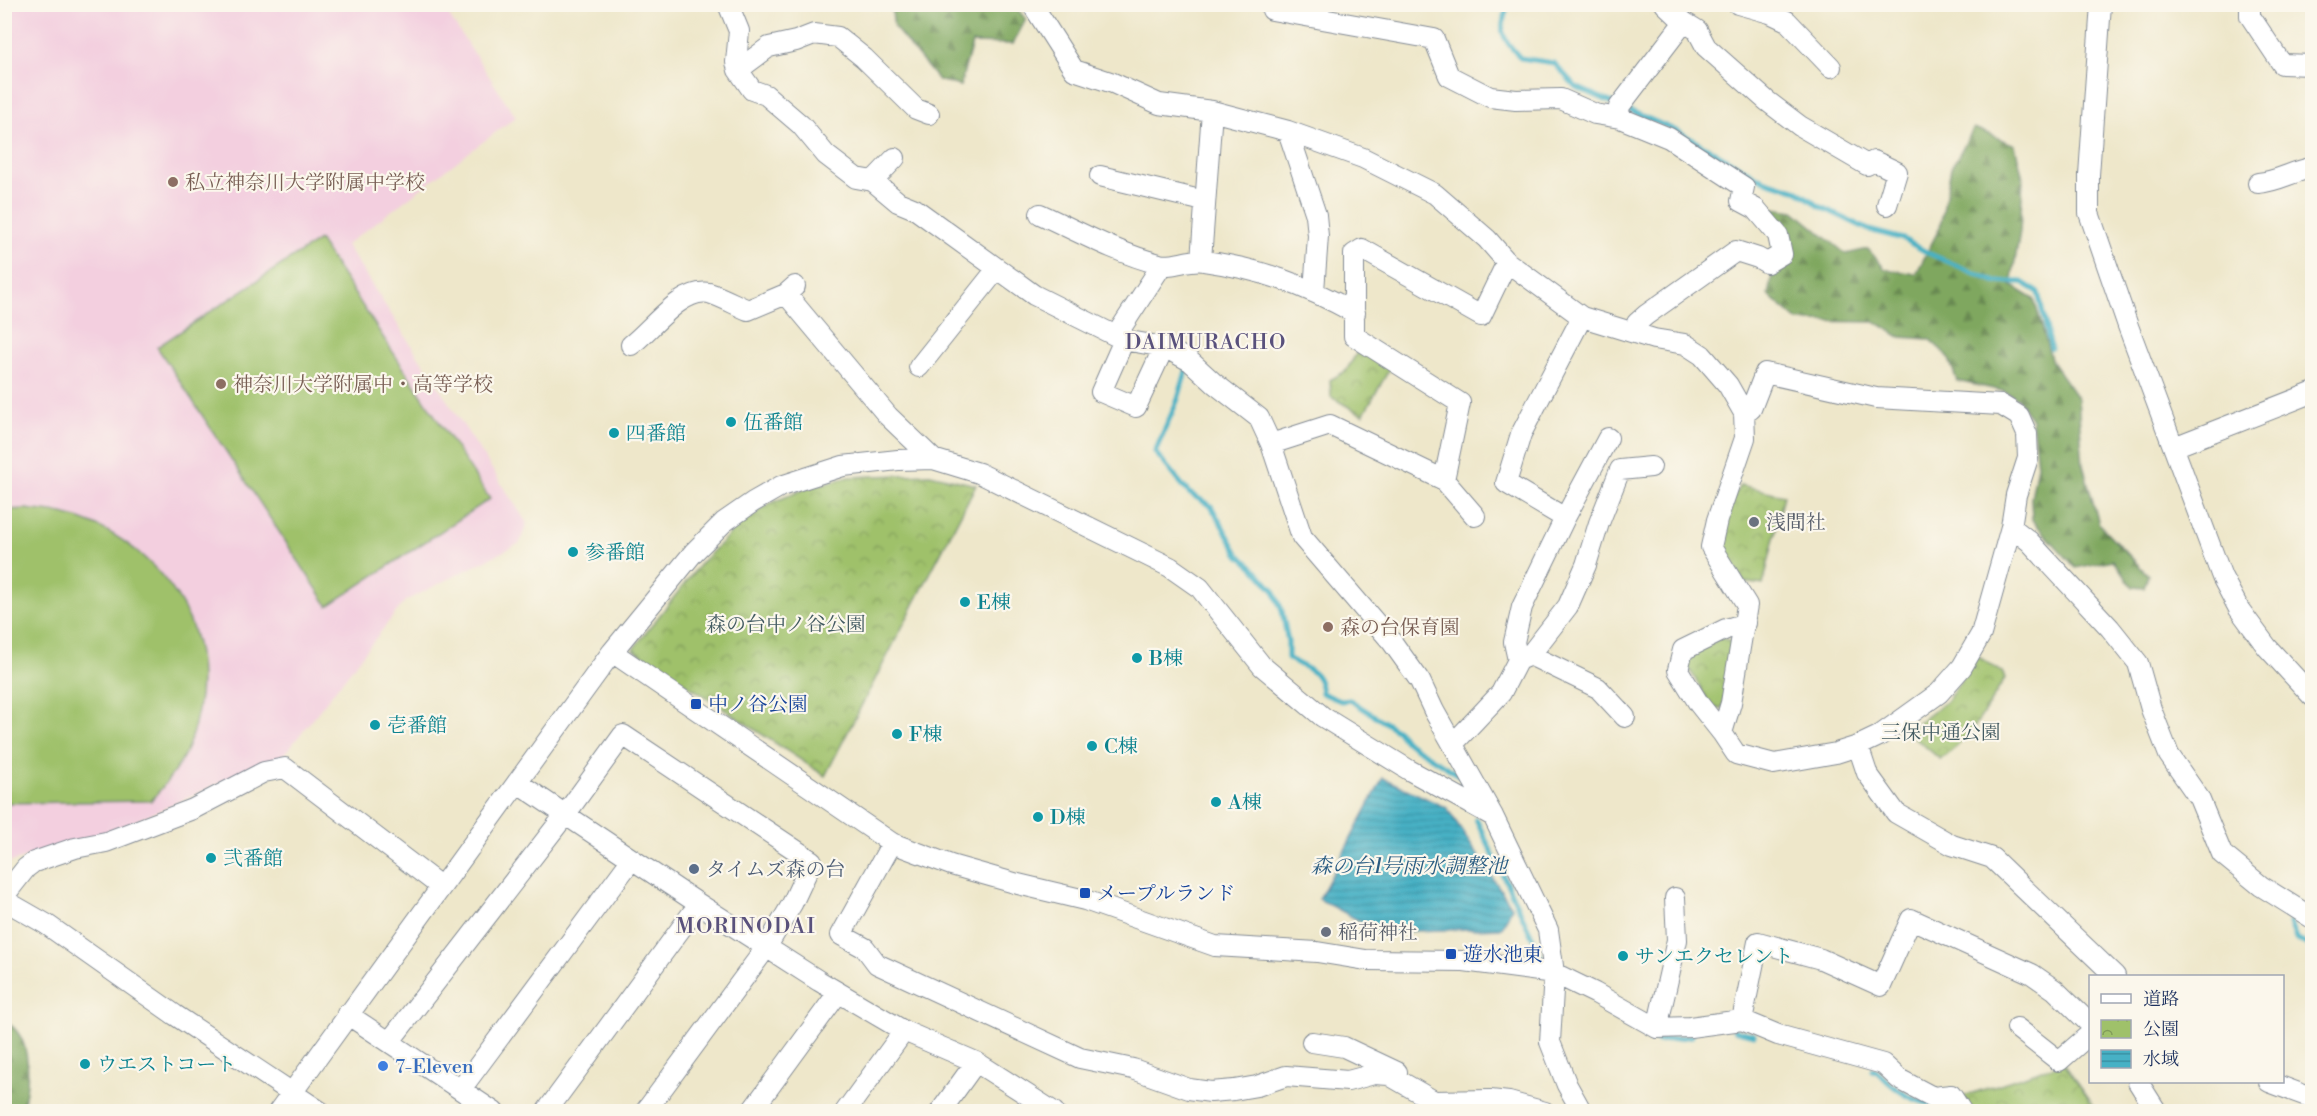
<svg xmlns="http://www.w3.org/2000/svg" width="2317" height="1116" font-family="'Libre Bodoni','Noto Serif JP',serif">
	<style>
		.built { fill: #f3cfdf }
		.grass { fill: #9fc16a; stroke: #5d7864; stroke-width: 1.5 }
		.forest { fill: url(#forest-firs); stroke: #4d6b5e; stroke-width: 1.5 }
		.park { fill: url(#park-crowns); stroke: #5d7864; stroke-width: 1.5 }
		.water { fill: url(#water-rules); stroke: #317092; stroke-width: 1.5 }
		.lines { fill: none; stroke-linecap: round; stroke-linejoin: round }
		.stream { stroke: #47b1c5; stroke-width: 5 }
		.minor-casing { stroke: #848b94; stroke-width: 22 }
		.minor { stroke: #fff; stroke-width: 20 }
		.education-dot { fill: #8d6e63; stroke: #fbf7ec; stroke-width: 2 }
		.culture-dot { fill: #0f9aa8; stroke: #fbf7ec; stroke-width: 2 }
		.worship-dot { fill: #6b7280; stroke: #fbf7ec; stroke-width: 2 }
		.transit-dot { fill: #1a4fb4; stroke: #fbf7ec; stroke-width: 2 }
		.service-dot { fill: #5c6f8a; stroke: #fbf7ec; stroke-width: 2 }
		.shop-dot { fill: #3f7fe0; stroke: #fbf7ec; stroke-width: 2 }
		.labels { text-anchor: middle; stroke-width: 4.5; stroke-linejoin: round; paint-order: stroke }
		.education-label { font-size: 20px; fill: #785e54; stroke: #fbf7ec; text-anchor: start }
		.culture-label { font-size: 20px; fill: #0d838f; stroke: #fbf7ec; text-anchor: start }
		.worship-label { font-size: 20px; fill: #5b616d; stroke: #fbf7ec; text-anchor: start }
		.park-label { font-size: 20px; fill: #435b62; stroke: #fbf7ec }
		.transit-label { font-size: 20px; fill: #164399; stroke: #fbf7ec; text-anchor: start }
		.service-label { font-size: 20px; fill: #4e5e75; stroke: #fbf7ec; text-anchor: start }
		.shop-label { font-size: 20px; fill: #366cbe; stroke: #fbf7ec; text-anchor: start }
		.neighbourhood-label { font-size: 21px; letter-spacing: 1.5px; fill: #59517c; stroke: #fbf7ec }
		.water-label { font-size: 21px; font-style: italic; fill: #2a5c82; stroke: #fbf7ec }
	</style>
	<defs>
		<pattern id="forest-firs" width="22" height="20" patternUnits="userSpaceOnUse" patternTransform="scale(1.5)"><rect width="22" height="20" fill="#7fa75e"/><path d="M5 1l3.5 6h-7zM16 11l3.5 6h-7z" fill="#678851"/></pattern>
		<pattern id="park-crowns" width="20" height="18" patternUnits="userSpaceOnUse" patternTransform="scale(1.5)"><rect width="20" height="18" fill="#9fc16a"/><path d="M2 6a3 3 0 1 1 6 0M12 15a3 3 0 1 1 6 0" fill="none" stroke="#819d5a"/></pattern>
		<pattern id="water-rules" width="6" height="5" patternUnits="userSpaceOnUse" patternTransform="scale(1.5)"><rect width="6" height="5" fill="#47b1c5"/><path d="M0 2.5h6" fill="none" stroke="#3a90a3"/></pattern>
	</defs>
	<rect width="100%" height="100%" fill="#fbf7ec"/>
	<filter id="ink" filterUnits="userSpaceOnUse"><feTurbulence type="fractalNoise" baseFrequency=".0167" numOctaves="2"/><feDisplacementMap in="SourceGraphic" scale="12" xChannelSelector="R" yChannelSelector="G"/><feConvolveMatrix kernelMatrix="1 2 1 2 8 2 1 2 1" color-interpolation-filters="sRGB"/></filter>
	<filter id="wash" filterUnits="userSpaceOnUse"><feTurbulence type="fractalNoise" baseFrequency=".008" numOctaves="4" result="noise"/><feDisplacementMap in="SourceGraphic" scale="24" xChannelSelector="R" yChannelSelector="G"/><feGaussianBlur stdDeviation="1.35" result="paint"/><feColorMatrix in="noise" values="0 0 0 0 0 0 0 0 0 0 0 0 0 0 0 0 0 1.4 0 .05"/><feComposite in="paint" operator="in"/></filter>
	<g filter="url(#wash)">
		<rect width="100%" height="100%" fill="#eee7ca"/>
		<path class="built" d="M5 5H442L516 117 346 245 527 523 520 543 405 601 281 759 251 769 120 828 5 864Z"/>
		<path class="grass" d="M319 240 490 499 328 606 157 347Z
			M26 509C39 511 53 511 66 515 130 531 189 588 199 654 204 684 199 715 189 744 181 766 165 784 151 801L5 803V510Z"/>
		<path class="forest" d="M891 5H1014L1026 19 1013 44 972 43 960 86 938 80 894 27Z
			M1974 128 2015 145 2023 178 2020 231 2011 285 2034 299 2052 362 2078 399 2083 465 2099 524 2148 575 2144 588 2133 587 2113 560 2076 568 2032 520 2031 498 2037 465 2032 420 2018 398 2003 391 1957 381 1948 356 1929 339 1900 337 1876 322 1798 321 1768 295 1772 276 1774 208 1794 211 1846 254 1868 249 1885 269 1916 274 1940 227 1951 168Z
			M4 1021C35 1036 29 1084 22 1111H5Z"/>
		<path class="park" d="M1361 346 1393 363 1363 415 1331 397 1330 380 1346 371Z
			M930 474 976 485 825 776 633 649 701 563 734 530 769 504 807 488 848 477Z
			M1740 485 1784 495 1763 585 1744 582 1721 547 1725 514Z
			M1721 638 1732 641 1723 708 1713 710 1687 665 1690 653Z
			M1977 656 2002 672 2005 678C1987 707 1970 742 1940 759L1907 731 1948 700Z
			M2064 1063 2098 1111H1968L1958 1098Z"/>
		<path class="water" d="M1383 778 1447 808 1512 907 1502 928 1380 932 1319 899Z"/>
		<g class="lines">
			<path class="stream" d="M1508 4C1498 34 1501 35 1520 58L1554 63 1576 87 1615 104
				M1624 108 1679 132 1763 180 1798 191 1819 206 1869 230 1903 239 1930 254 1996 282H2022L2038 292 2051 348
				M1187 368 1178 399 1155 452 1189 493 1211 506 1239 555 1253 567 1274 591 1282 611 1288 642V658C1306 670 1320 668 1322 693L1341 701 1350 700 1398 731 1405 741 1462 777 1464 785
				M1476 819 1545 964
				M2290 923 2296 939 2312 947
				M1640 1029 1658 1041 1692 1036
				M1734 1030 1754 1035
				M1872 1070 1876 1071C1898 1092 1913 1104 1944 1105L1948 1112"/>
		</g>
	</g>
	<g filter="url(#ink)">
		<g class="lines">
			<defs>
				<path id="minor" d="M728 4 739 31 736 62 738 70 752 90 766 95 801 125 826 155 856 178 873 181 898 202 915 209 1034 295 1124 340 1164 347 1190 361 1214 383 1259 418 1271 444 1302 537 1392 642 1420 681 1434 711 1493 816 1548 930 1554 973 1550 1042 1567 1085 1582 1112
					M1032 4 1074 70 1113 83 1159 104 1212 111 1288 131 1363 158 1435 194 1487 239 1507 262 1582 317 1654 339 1685 344 1702 355 1728 385 1744 413 1745 438 1717 520 1711 547 1747 605 1731 703 1722 733 1736 754 1774 764 1836 753 1858 746 1879 736 1939 693 1962 667 1981 634 2011 527
					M1665 4 1684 22 1697 30 1706 47 1767 101 1800 126 1867 165 1874 161 1897 172 1887 205
					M1738 4 1770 13 1787 21 1831 67
					M2101 4 2089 175V213L2128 326 2222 577 2239 609 2267 647 2312 696
					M2250 4V16L2282 64 2312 65
					M1272 10 1434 39 1449 76 1490 97 1516 100 1561 99 1595 114 1620 118
					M738 70 769 47 796 41 814 34 838 37 864 58 916 109 929 114
					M1288 131 1316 215 1318 236 1314 291
					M1100 176 1204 201
					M873 181 895 158
					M2258 183C2280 181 2292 171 2312 168
					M1040 214C1079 232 1117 253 1159 264 1173 268 1189 258 1204 261 1261 269 1305 285 1355 313
					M1201 260 1212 111
					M1162 265 1121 328 1124 340 1101 392 1136 407 1164 347
					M786 294 888 416 933 459
					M1634 333 1637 323 1646 315 1736 251 1758 258 1767 263 1782 254 1778 235 1756 209 1741 201 1744 187 1669 138 1620 118 1619 107 1684 22
					M631 345C651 330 682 287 709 293 722 297 736 305 748 310L786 294 795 286
					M919 367 997 269
					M1744 413 1751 409 1765 373 1876 398 2001 405 2019 416 2027 434 2028 458 2016 495 2011 527 2029 541 2110 628 2138 663 2151 709 2169 755 2199 798 2222 854 2261 886 2312 918
					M1271 444 1330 425 1444 480 1460 403 1354 336V254L1362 249 1481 316 1507 262
					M2174 447 2312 393
					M1444 480 1475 516
					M1565 518 1506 483 1521 434 1582 317
					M612 652 694 552 724 522 753 502 781 486 843 466 898 460 933 459 979 473 1170 567 1200 588 1262 666 1323 717 1409 770 1493 816
					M1530 655 1598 688 1625 717
					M1518 660 1530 655 1568 606 1586 565 1599 523 1620 470 1651 467
					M1722 733 1699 704 1678 670 1683 650 1726 629 1746 623
					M1453 744 1501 693 1518 660 1514 642 1522 607 1565 518 1608 438
					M1858 746 1867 773 1896 813 1952 845 1992 858 2115 976
					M518 783 699 904 819 981 904 1031 976 1062 1054 1112
					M892 843 841 935 865 948 877 964 1080 1058 1133 1069 1189 1089 1211 1092 1234 1090 1257 1086 1286 1076 1348 1081 1374 1074 1389 1075 1434 1101 1490 1100 1509 1102 1545 1112
					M4 896 26 868 34 862 75 848 106 842 193 809 264 772 285 768 440 886
					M4 900 46 924 175 1015 321 1112
					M347 1014 494 1112
					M1742 1020 1758 942 1821 959 1881 986 1911 919 2032 974 2055 990 2090 1024
					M1657 1028 1677 940 1675 898
					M2017 1028 2059 1061 2090 1034
					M390 1041 565 815 623 735 812 861 792 904 766 948 645 1112
					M1312 1042 1344 1047 1397 1072
					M2138 1082 2157 1112
					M2269 1082 2312 1098
					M461 1089 632 859
					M278 1112 612 652 892 843 951 865 1018 884 1085 900 1215 946 1317 952 1366 960 1464 961 1554 973 1595 993 1657 1028 1690 1027 1742 1020 1778 1035 1883 1064 1899 1079 1933 1097 1951 1095 1962 1112
					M546 1112 699 904
					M751 1112 838 993
					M845 1112 904 1031
					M940 1112 976 1062"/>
			</defs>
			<use href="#minor" class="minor-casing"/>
			<use href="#minor" class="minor"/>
		</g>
	</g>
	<g class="education-dot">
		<circle cx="173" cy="182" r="6"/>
		<circle cx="221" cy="384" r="6"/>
		<circle cx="1328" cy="627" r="6"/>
	</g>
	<g class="culture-dot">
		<circle cx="731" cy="422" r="6"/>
		<circle cx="614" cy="433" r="6"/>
		<circle cx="573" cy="552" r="6"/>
		<circle cx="965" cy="602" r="6"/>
		<circle cx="1137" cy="658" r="6"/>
		<circle cx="375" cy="725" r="6"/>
		<circle cx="897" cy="734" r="6"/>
		<circle cx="1092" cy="746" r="6"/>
		<circle cx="1216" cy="802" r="6"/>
		<circle cx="1038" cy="817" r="6"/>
		<circle cx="211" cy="858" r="6"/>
		<circle cx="1623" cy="956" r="6"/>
		<circle cx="85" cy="1064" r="6"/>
	</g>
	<g class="worship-dot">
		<circle cx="1754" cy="522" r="6"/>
		<circle cx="1326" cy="932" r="6"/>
	</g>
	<g class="transit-dot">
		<rect x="690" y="698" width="12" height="12" rx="3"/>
		<rect x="1079" y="887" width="12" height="12" rx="3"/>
		<rect x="1445" y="948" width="12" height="12" rx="3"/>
	</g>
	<circle class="service-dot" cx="694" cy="869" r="6"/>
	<circle class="shop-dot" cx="383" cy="1066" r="6"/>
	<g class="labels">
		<g class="education-label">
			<text x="185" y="189">私立神奈川大学附属中学校</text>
			<text x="233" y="391">神奈川大学附属中・高等学校</text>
			<text x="1340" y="634">森の台保育園</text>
		</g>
		<g class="culture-label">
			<text x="743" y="429">伍番館</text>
			<text x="626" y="440">四番館</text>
			<text x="585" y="559">参番館</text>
			<text x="977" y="609">E棟</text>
			<text x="1149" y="665">B棟</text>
			<text x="387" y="732">壱番館</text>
			<text x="909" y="741">F棟</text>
			<text x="1104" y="753">C棟</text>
			<text x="1228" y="809">A棟</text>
			<text x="1050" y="824">D棟</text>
			<text x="223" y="865">弐番館</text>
			<text x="1635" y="963">サンエクセレント</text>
			<text x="97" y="1071">ウエストコート</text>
		</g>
		<g class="worship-label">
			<text x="1766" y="529">浅間社</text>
			<text x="1338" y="939">稲荷神社</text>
		</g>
		<g class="park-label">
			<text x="786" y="631">森の台中ノ谷公園</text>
			<text x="1941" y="739">三保中通公園</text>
		</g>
		<g class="transit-label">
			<text x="708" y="711">中ノ谷公園</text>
			<text x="1097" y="900">メープルランド</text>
			<text x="1463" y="961">遊水池東</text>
		</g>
		<g class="service-label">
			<text x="706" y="876">タイムズ森の台</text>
		</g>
		<g class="shop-label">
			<text x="395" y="1073">7-Eleven</text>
		</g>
		<g class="neighbourhood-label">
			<text x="1206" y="349">DAIMURACHO</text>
			<text x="746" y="933">MORINODAI</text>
		</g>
		<g class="water-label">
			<text x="1409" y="873">森の台1号雨水調整池</text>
		</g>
	</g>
	<rect width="2317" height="1116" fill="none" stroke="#fbf7ec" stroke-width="24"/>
	<rect x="2089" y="975" width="195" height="108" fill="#fbf7ec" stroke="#a1a7b3" stroke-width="1.5"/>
	<rect x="2101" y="994" width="30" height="9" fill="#ffffff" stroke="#a1a7b3" stroke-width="1.5"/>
	<text x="2143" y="1005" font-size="18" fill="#1b2f5e">道路</text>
	<rect x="2101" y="1020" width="30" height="18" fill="url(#park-crowns)" stroke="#a1a7b3" stroke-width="1.5"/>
	<text x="2143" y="1035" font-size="18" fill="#1b2f5e">公園</text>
	<rect x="2101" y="1050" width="30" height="18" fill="url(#water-rules)" stroke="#a1a7b3" stroke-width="1.5"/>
	<text x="2143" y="1065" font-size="18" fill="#1b2f5e">水域</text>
</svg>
